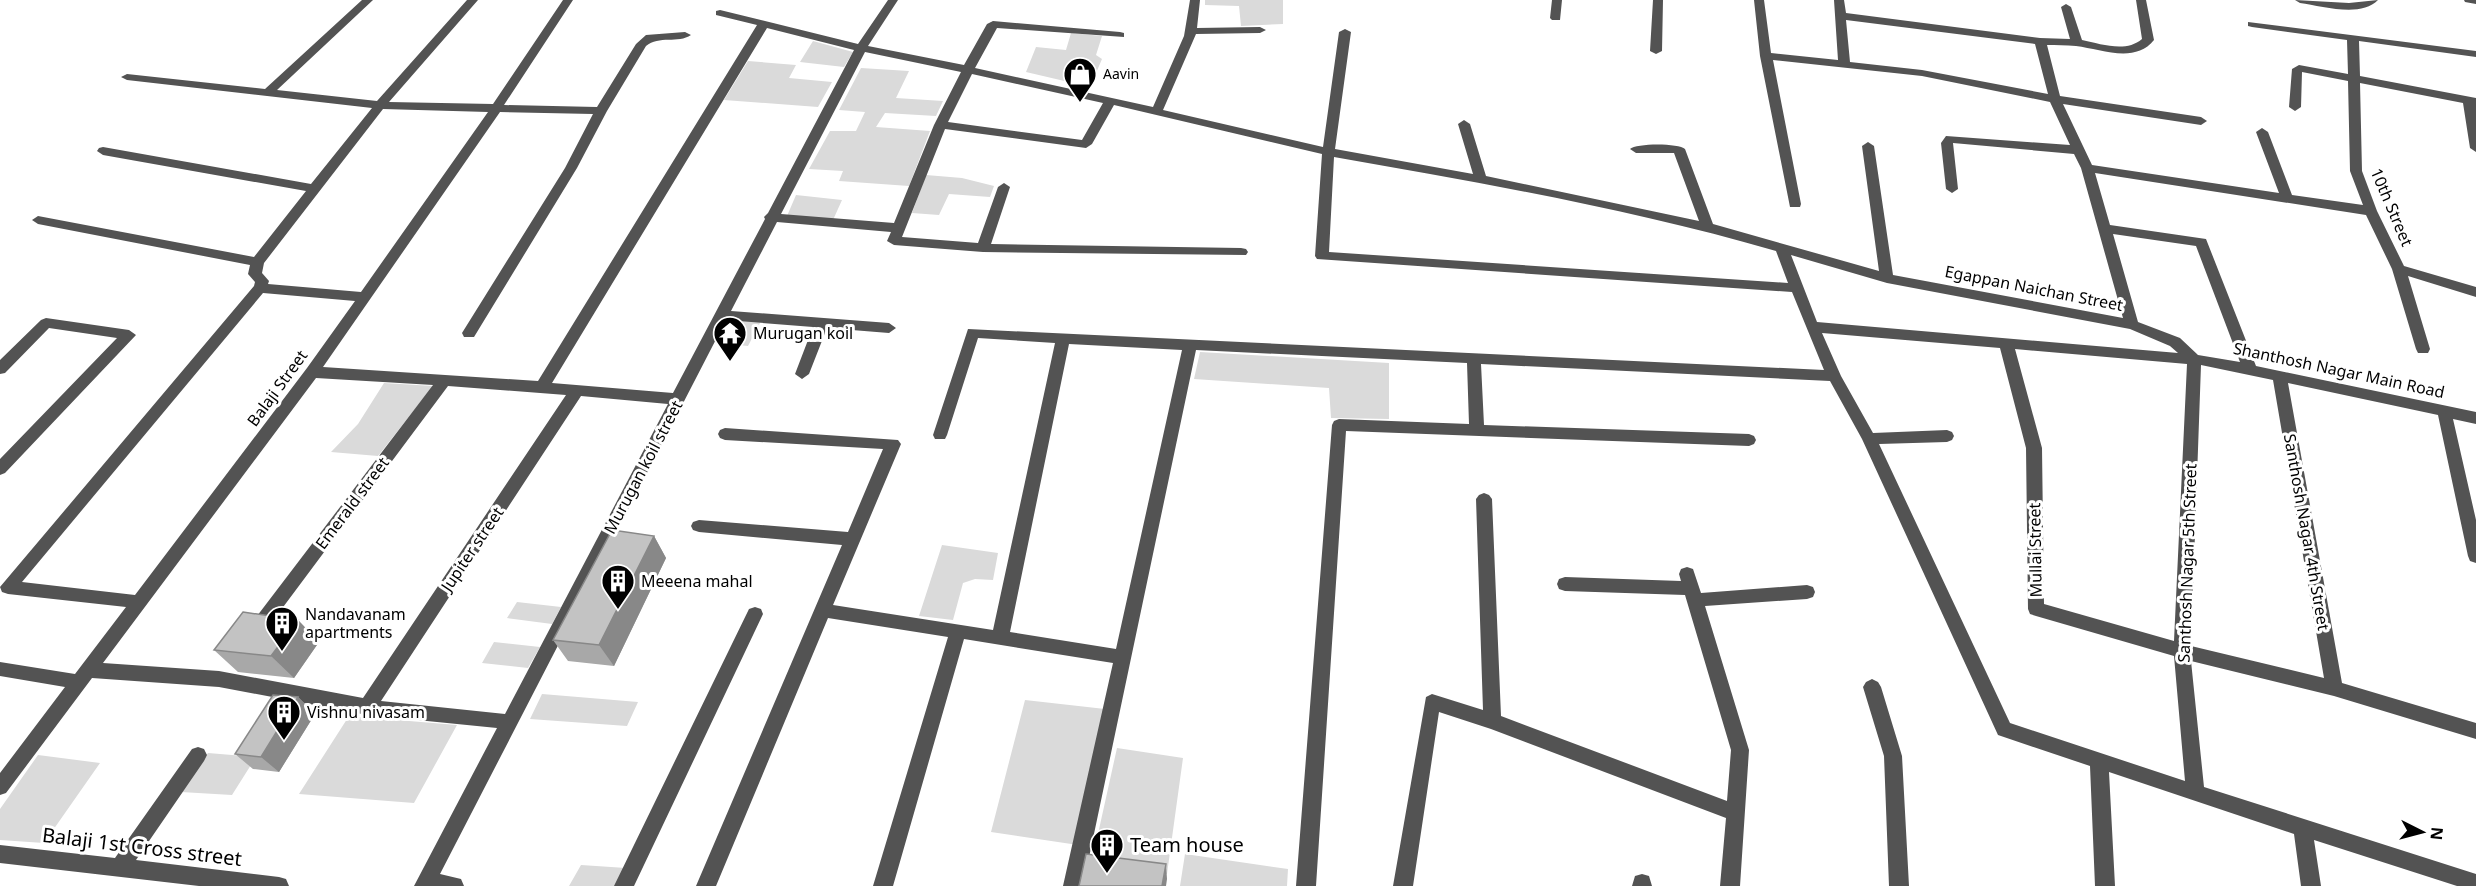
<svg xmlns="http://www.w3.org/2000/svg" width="2476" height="886" font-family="'Noto Sans',sans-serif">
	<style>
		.green { fill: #dadada }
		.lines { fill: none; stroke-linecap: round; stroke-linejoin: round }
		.minor { fill: #535353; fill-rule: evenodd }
		.wall { fill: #a8a8a8 }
		.shaded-wall { fill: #888 }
		.building { fill: #c3c3c3; stroke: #888; stroke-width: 1.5 }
		.labels { text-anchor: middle; stroke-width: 6; stroke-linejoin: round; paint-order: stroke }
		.far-poi-label { font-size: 14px; fill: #000; stroke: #fff; text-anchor: start }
		.street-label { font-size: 16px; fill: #000; stroke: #fff }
		.poi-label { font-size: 16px; fill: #000; stroke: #fff; text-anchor: start }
		.near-poi-label { font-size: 20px; fill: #000; stroke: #fff; text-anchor: start }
		.near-street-label { font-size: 20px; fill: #000; stroke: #fff }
	</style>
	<rect width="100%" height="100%" fill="#fff"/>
	<path class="green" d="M1205 0H1283V24L1241 26 1239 6 1205 5Z
		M1071 33 1102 36 1096 55 1102 59 1090 87 1026 72 1036 47 1066 50Z
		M813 41 853 52 844 67 800 62Z
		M748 61 796 65 789 78 832 82 818 107 724 100Z
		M861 68 909 71 896 98 943 101 936 116 885 113 876 127 930 131 909 186 839 181 843 171 809 169 830 131H856L865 112 839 110Z
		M926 175 962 178 994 186 990 197 949 194 939 215 912 213Z
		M796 195 842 200 833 220 787 216Z
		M730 319 761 321 748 346 717 343Z
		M1200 352 1389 363V419L1331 418 1329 388 1194 379Z
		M384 383 433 386 378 456 331 452 358 424Z
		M942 545 998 553 993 580 975 579 963 583 953 620 919 616Z
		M517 602 561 607 552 624 507 618Z
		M494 642 540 647 528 668 482 663Z
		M542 694 638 702 627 726 530 719Z
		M1025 700 1105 709 1078 845 991 832Z
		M349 716 457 725 414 803 299 794Z
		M1117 748 1183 758 1167 874 1092 861Z
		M208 753 256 757 232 795 181 792Z
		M38 755 100 763 44 843 0 840V809Z
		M1185 854 1288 869 1287 886H1180Z
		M581 865 626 868 619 886H569Z"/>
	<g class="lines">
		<path class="minor" d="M362 0H373L277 90 377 101 467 0H478L389 102 493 104 563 0H573L504 105 597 107 636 44 646 35 685 32 691 35C678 44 659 35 646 46L607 111 577 168 474 337H464L462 333 565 168 593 114 500 112 323 367 538 381 757 25 716 15V11L720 10 858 44 888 0H898L868 46 964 65 987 24 993 21 1120 32 1124 33V37L997 28 975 68 1153 107 1184 36 1190 0H1200L1197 28 1260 27 1266 30 1260 33 1196 34 1163 110 1323 147 1339 32 1345 29 1351 32 1335 149 1473 174 1458 124 1464 120 1470 124 1486 176 1699 221 1674 153H1636L1630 149C1636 143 1679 143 1685 149L1713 224 1879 271 1862 146 1868 142 1874 146 1893 275 2123 318 2081 168 2074 154 1953 143 1958 189 1952 193 1946 189 1941 143 1946 136 2070 145 2050 102 1922 76 1773 60 1801 204 1800 207H1790L1760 56 1754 0H1764L1771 53 1838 60 1834 0H1844L1846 13 2040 38 2070 39 2061 7 2066 4 2071 7 2082 40C2101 44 2126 53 2142 39L2136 0H2146L2154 40C2135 64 2101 49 2076 46 2066 45 2056 45 2047 45L2060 96 2201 117 2207 121 2201 125 2063 104 2092 165 2279 193 2256 132 2262 128 2268 132 2292 195 2363 205 2350 171 2348 81 2302 72 2301 107 2295 111 2289 107 2292 69 2299 65 2348 74 2347 40 2252 27 2248 26V22L2476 51V57L2359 41 2360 76 2476 98V152L2470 148 2463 103 2360 83 2362 171 2377 211 2404 266 2476 287V297L2408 276 2430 349 2428 353H2418L2416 349 2392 269 2366 215 2095 173 2110 225 2206 239 2256 366 2476 412V424L2453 419 2476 520V563L2470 561 2468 556 2438 415 2288 383 2342 683 2476 723V739L2334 696 2191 661 2204 787 2476 874V886H2457L2314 840 2321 886H2301L2294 834 2109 772 2115 886H2095L2090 766 1998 735 1862 439 1830 381 1481 364 1484 425 1749 434 1754 436 1756 440 1754 444 1749 446 1346 431 1316 886H1296L1332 425 1334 421 1339 419 1469 424 1467 363 1196 350 1083 886H1063L1113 663 964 639 893 886H873L948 637 828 618 716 886H696L842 545 699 532 693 530 691 526 693 522 699 520 848 532 883 449 725 440 720 438 718 434 720 430 725 428 898 440 901 444 833 605 993 630 1055 343 978 338 947 435 945 439H935L933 435 968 329 1824 370 1792 292 1317 259 1315 256 1322 154 1114 105 1092 144 1086 148 945 129 902 237 978 243 998 187 1004 183 1010 187 991 244 1241 248 1246 249 1248 252 1246 255 983 252 894 245 887 241 891 232 777 222 731 311 889 323 896 328 889 333 827 328 809 374 802 379 795 374 813 327 726 320 440 874 461 879 464 886H414L497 728 367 715 219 687 92 678 6 793 0 795V773L65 687 0 676V662L75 674 126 607 8 594 2 592 0 587 254 286 255 282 248 274 250 265 38 224 32 220 38 216 254 257 306 191 103 155 97 151 99 148 103 147 311 184 372 108 127 80 121 77 127 74 265 89ZM1846 20 2035 44 2048 94 1922 70 1850 62ZM767 28 854 50 768 213 764 217 765 219 673 393 552 383ZM865 52 961 72 934 125 894 223 781 214ZM972 74 1103 103 1082 140 948 122ZM383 109 488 112 361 292 268 284 269 281 262 273 264 263ZM1334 157C1482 183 1631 209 1776 251L1788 283 1329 252ZM2113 234 2196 246 2240 362 2198 355 2180 338 2138 322ZM1791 255 1887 283 2130 329 2170 346 2178 353 1817 322ZM263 293 355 301 307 368 135 595 22 582ZM1822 333 2000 348 2026 448 2028 609 2030 614 2036 616 2174 656 2185 781 2010 723 1879 444 1947 442 1952 440 1954 436 1952 432 1947 430 1873 433 1841 376ZM1069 344 1182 350 1116 649 1010 632ZM2015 349 2187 364 2174 641 2044 604 2042 448ZM2201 365 2273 380 2324 678 2191 646ZM316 378 433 385 254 620 252 625 254 630 260 632 266 630 448 386 566 395 363 698 219 671 103 663ZM581 396 668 404 505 714 381 701Z
			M1552 0H1562L1560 20H1552L1550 18Z
			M1653 0H1663L1662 51 1656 54 1650 51Z
			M2295 0 2349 3 2378 0C2361 18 2322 6 2300 3Z
			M2464 0H2476V4L2465 2Z
			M46 318 129 330 136 335 5 473 0 475V459L117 338 49 328 5 373 0 374V360L41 320Z
			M1484 493 1489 495 1492 499 1501 716 1727 801 1731 750 1685 595 1565 591 1559 589 1557 584 1559 579 1565 577 1681 581 1679 574 1681 569 1687 567 1693 569 1701 593 1807 585 1813 587 1815 592 1813 597 1807 599 1705 606 1749 750 1740 886H1720L1726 818 1491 729 1439 712 1413 886H1393L1426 697 1432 694 1483 710 1476 499 1479 495Z
			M755 607 761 609 763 614 634 886H614L749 609Z
			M1872 679 1878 682 1881 687 1902 756 1909 886H1889L1884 756 1863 687 1866 682Z
			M198 747 204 749 207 755 204 761 136 860 279 877 286 879 289 886H199L0 863V845L115 858 192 749Z
			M1642 874 1649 876 1652 886H1632L1635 876Z"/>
	</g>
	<path class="wall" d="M654 536 666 558 614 666 568 661 553 640Z
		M298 620 319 642 294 678 238 672 214 650Z
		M298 697 315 714 279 772 253 769 235 754Z"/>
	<path class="shaded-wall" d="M654 536 666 558 614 666 599 645Z
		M298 620 319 642 294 678 271 656Z
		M298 697 315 714 279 772 261 757Z
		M1166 864 1167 879 1166 886H1162Z"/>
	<path class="building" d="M612 530 654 536 599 645 553 640Z
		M243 612 298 620 271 656 214 650Z
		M273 695 298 697 261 757 235 754Z
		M1086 854 1166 864 1162 886H1079Z"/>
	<defs>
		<symbol id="shop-pin" viewBox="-11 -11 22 30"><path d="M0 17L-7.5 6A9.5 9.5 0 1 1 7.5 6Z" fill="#000" stroke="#fff"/><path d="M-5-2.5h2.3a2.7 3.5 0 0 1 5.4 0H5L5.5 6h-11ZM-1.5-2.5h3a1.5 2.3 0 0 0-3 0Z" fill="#fff"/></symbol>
		<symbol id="temple-pin" viewBox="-11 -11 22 30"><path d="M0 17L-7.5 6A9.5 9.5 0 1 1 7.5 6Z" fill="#000" stroke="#fff"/><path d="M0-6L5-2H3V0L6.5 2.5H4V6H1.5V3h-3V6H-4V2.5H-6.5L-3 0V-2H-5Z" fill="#fff"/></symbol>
		<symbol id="building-pin" viewBox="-11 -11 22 30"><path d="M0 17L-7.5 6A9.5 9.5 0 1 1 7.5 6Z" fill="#000" stroke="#fff"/><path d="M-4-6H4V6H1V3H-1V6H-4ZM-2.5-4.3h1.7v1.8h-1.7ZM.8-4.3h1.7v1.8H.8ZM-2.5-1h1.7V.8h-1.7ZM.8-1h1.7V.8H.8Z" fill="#fff"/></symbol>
	</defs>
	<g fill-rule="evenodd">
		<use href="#shop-pin" x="1061" y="55" width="38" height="52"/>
		<use href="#temple-pin" x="711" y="314" width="38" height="52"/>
		<use href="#building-pin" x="599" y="562" width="38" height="52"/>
		<use href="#building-pin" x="263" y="604" width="38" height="52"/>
		<use href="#building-pin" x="265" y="693" width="38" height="52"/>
		<use href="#building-pin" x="1088" y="826" width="38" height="52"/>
	</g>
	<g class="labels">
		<g class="far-poi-label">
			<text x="1103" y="79">Aavin</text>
		</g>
		<g class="street-label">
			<text transform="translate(2392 207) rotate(67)" y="6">10th Street</text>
			<text transform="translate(2034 288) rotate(11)" y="6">Egappan Naichan Street</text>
			<text transform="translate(2339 370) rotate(12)" y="6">Shanthosh Nagar Main Road</text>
			<text transform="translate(277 388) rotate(-54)" y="6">Balaji Street</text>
			<text transform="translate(643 467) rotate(-62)" y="6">Murugan koil street</text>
			<text transform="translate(352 503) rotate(-53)" y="6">Emerald street</text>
			<text transform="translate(2307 532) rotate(80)" y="6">Santhosh Nagar 4th Street</text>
			<text transform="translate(472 549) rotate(-56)" y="6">Jupiter street</text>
			<text transform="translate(2035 550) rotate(-91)" y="6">Mullai Street</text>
			<text transform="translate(2187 563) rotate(-88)" y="6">Santhosh Nagar 5th Street</text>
		</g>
		<g class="poi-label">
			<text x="753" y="339">Murugan koil</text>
			<text x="641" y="587">Meeena mahal</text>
			<text x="305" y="620">Nandavanam<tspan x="305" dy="18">apartments</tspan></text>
			<text x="307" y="718">Vishnu nivasam</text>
		</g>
		<g class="near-poi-label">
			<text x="1130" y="852">Team house</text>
		</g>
		<g class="near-street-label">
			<text transform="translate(142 847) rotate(7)" y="7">Balaji 1st Cross street</text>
		</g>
	</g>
	<g transform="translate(2422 832) rotate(96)" stroke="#ffffff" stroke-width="4.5" paint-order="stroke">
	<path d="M0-4.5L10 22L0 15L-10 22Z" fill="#000000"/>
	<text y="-9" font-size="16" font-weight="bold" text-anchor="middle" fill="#000000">N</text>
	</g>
</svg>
